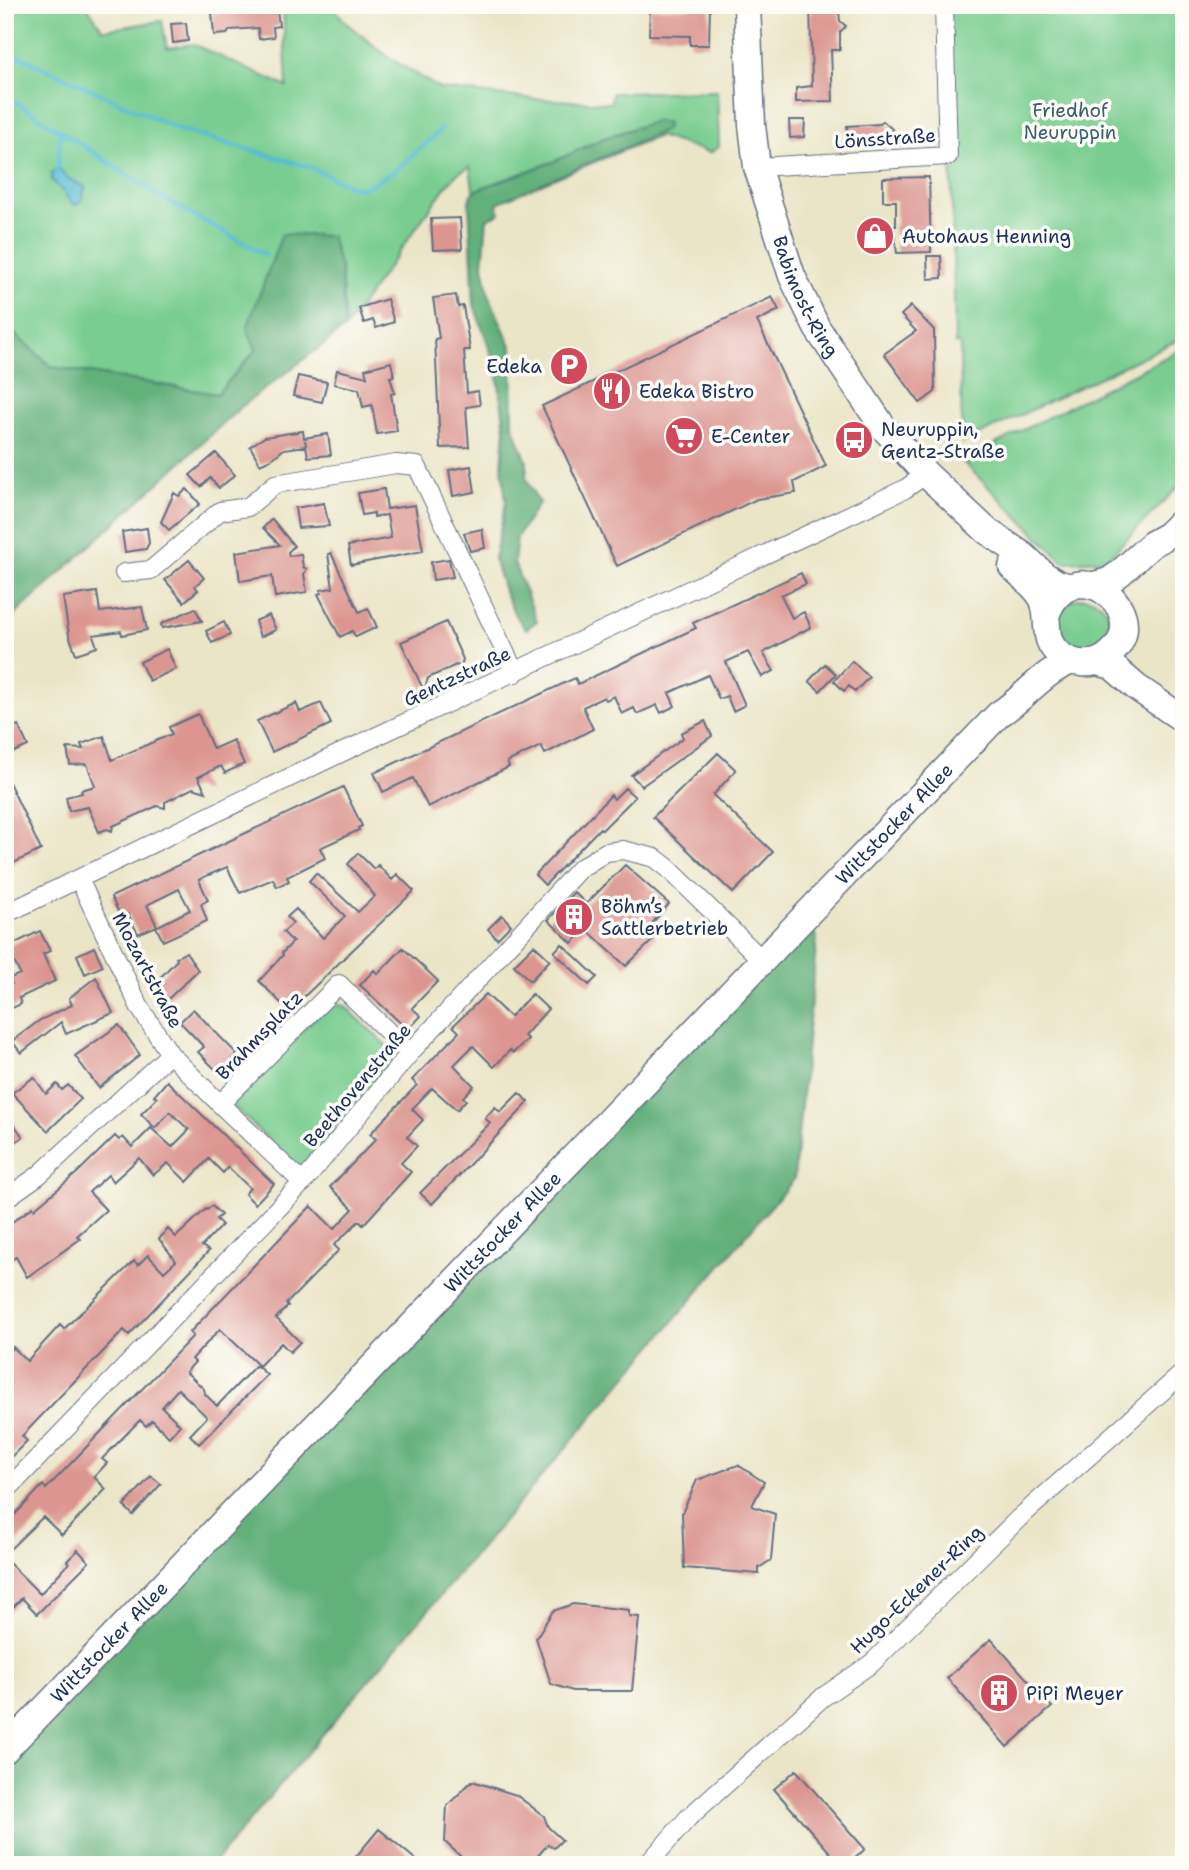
<svg xmlns="http://www.w3.org/2000/svg" width="1189" height="1870" font-family="'Shantell Sans',sans-serif">
	<style>
		.green { fill: #79cd90; stroke: #4a7e77; stroke-width: 2 }
		.forest { fill: #62b07a; stroke: #3e706c; stroke-width: 2 }
		.water { fill: #56bcd4; stroke: #387699; stroke-width: 2 }
		.lines { fill: none; stroke-linecap: round; stroke-linejoin: round }
		.stream { stroke: #56bcd4; stroke-width: 4.5 }
		.building { fill: #dc9590 }
		.minor-casing { stroke: #646f83; stroke-width: 20 }
		.secondary-casing { stroke: #646f83; stroke-width: 29 }
		.minor { stroke: #fff; stroke-width: 18 }
		.secondary { stroke: #fff; stroke-width: 26 }
		.labels { text-anchor: middle; stroke-width: 7; stroke-linejoin: round; paint-order: stroke }
		.park-label { font-size: 19px; fill: #375e6d; stroke: #fdfcf7 }
		.street-label { font-size: 19px; fill: #1b2f5e; stroke: #fdfcf7 }
		.poi-label { font-size: 19px; fill: #1b2f5e; stroke: #fdfcf7; text-anchor: start }
	</style>
	<rect width="100%" height="100%" fill="#fdfcf7"/>
	<filter id="ink" filterUnits="userSpaceOnUse"><feTurbulence type="fractalNoise" baseFrequency=".0143" numOctaves="2"/><feDisplacementMap in="SourceGraphic" scale="14" xChannelSelector="R" yChannelSelector="G"/><feConvolveMatrix kernelMatrix="1 2 1 2 8 2 1 2 1" color-interpolation-filters="sRGB"/></filter>
	<filter id="wash" filterUnits="userSpaceOnUse"><feTurbulence type="fractalNoise" baseFrequency=".00686" numOctaves="4" result="noise"/><feDisplacementMap in="SourceGraphic" scale="28" xChannelSelector="R" yChannelSelector="G"/><feGaussianBlur stdDeviation="1.57" result="paint"/><feColorMatrix in="noise" values="0 0 0 0 0 0 0 0 0 0 0 0 0 0 0 0 0 1.4 0 .05"/><feComposite in="paint" operator="in"/></filter>
	<g filter="url(#wash)">
		<rect width="100%" height="100%" fill="#ebe5c8"/>
		<path class="green" d="M5 5H86L103 30 162 21 167 48 193 44 287 87 283 5H332L346 23 387 56 440 89 535 99 611 103 612 93 717 91 719 147 710 153 659 136 476 210 470 167 458 173 446 186 345 328 341 271 257 350 217 394 52 367 5 326Z
			M948 5H1184V337L962 443 960 344H955Z
			M1184 348V481L1106 560 1064 562 962 461Z
			M1058 624a26 26 0 1 1 52 0a26 26 0 1 1-52 0Z
			M335 1004 345 1006 393 1052V1063L307 1169 301 1171 233 1106 235 1098 324 1008Z"/>
		<path class="forest" d="M656 121 667 123 666 130 497 203 500 213 487 219 483 265 489 296 512 348 513 425 527 462 526 478 539 503 517 537 514 563 537 621 526 629 515 615 504 591 494 559 506 502 502 467 505 429 497 369 474 305 469 202 471 194 479 189 555 161 604 138Z
			M282 234 331 236 341 271 345 328 241 407 5 624V326L52 367 217 394 256 350 247 328Z
			M805 927 817 937 794 1179 212 1865H5V1761Z"/>
		<path class="water" d="M58 168 69 179 85 187 82 200 75 205C65 197 62 188 52 181V172Z"/>
		<g class="lines">
			<path class="stream" d="M5 50 180 130 310 167 350 186 364 188 395 171 442 129
				M5 95 171 203 266 255
				M58 168 61 131"/>
		</g>
		<g id="blocks">
			<path class="building" d="M249 5H268L269 10 277 9 279 26 273 27 274 37 259 39 258 28 230 30 227 34 214 35 212 13 249 10Z
				M691 5H710L709 45H690V36L649 35 650 8H691Z
				M810 5H836V11H839L840 21 846 26 840 32V50H831L833 101 796 102V88L812 86Z
				M186 23 188 41 173 43 171 24Z
				M789 120H805L804 137 790 138Z
				M883 121 893 130 890 134V144L861 145V143H848L847 126 880 124Z
				M929 177 931 252 897 253 893 226H896V201H883V178Z
				M460 218 462 249 433 250 431 219Z
				M927 256H941L942 278 928 279Z
				M456 295 458 307 463 306 470 350H464L467 393 478 391 480 405 466 407 469 447 440 448 435 339 439 338 433 298Z
				M772 297 779 310 757 321 826 466 794 482 796 493 757 499 617 566 542 406Z
				M387 299 394 322 376 328 373 320 364 323 359 308Z
				M911 306 934 330 935 392 920 403 884 354 916 331 901 315Z
				M391 362 394 376 390 377 395 393 391 394 397 431 377 434 372 405 363 407 359 389 334 384 337 370 367 377 365 369Z
				M298 376 327 382 322 402 293 396Z
				M303 431 304 438 328 434 331 455 308 457 305 440 306 446 284 449 273 458 260 464 250 446 265 437Z
				M216 453 235 475 219 488 210 478 201 487 190 475Z
				M471 466 475 492 453 496 449 470Z
				M187 489 200 504 169 530 161 522 174 493 179 496Z
				M384 489 387 509 415 505 423 551 351 565 348 546 391 538 387 515 374 517V513L362 515 358 493Z
				M324 503 329 526 298 528 295 508Z
				M272 519 294 546 288 552 289 556 301 554 303 567 307 569 304 574 307 592 275 597 272 576 240 581 236 552 280 545 263 528Z
				M147 528 149 543 146 549 125 552 122 532Z
				M482 529 485 548 470 551 464 533Z
				M331 553 359 612 368 608 377 627 356 637 352 631 340 637 318 594 321 593 320 590 333 588 328 554Z
				M449 559 453 577 433 580 431 562Z
				M189 560 204 578 195 586 198 590 184 602 165 580Z
				M801 573 806 584 781 595 792 618 804 612 811 627 763 653 774 671 762 677 748 652 726 662 745 705 733 711 727 696 719 699 708 675 669 693 675 706 661 713 657 705 637 714 634 708 622 714 614 696 606 700 604 697 583 707 593 729 545 754 541 746 507 762 509 767 428 807 413 778 383 792 374 773 575 678 578 684 696 628 693 623Z
				M97 592 100 612 142 607 147 630 122 635 121 631 93 635 97 647 76 654 69 635 63 597Z
				M195 608 202 621 162 628 161 624Z
				M269 615 276 630 260 637 255 621Z
				M224 622 230 635 212 643 206 631Z
				M446 622 463 659 461 667 456 665 428 678 424 691 401 642Z
				M167 649 176 669 149 681 140 662Z
				M852 661 869 677 855 692 849 686 844 691 834 681Z
				M825 664 836 674 820 691 809 681Z
				M296 703 300 712 321 703 331 724 272 752 257 721Z
				M198 714 213 749 233 740 244 764 225 773 221 766 198 777 206 792 193 788 165 802V808L157 806 113 826 112 831 107 829 99 832 88 807 69 811 66 797 82 793 81 790 95 786 87 764 70 765 67 748 83 749 81 744 104 736 112 760 172 734 169 727Z
				M705 721 712 736 642 786 631 775 683 738 681 733Z
				M18 725 28 746 5 756V731Z
				M718 753 736 770 713 795 773 852 733 893 653 817Z
				M5 774 41 850 5 867Z
				M343 787 362 826 358 828 359 830 320 848 325 858 287 877 289 881 277 887 273 879 240 893 227 867 204 877 199 880 208 900 201 904 207 921 163 941 156 927 190 910 179 889 147 905 157 926 138 934 128 914 121 917 111 897Z
				M625 788 635 797 602 830 600 828 545 885 535 875 611 795 614 799Z
				M358 853 374 869 378 865 392 880 397 874 414 891 289 1011 259 981 283 955 282 953 293 942 283 932 293 923 287 917 296 909 323 938 345 916 309 881 316 873 358 912 375 896 348 864Z
				M625 865 669 904 647 929 656 937 626 966 586 929 572 943 548 920 574 892 586 904Z
				M502 915 511 925 497 939 488 929Z
				M40 931 50 951 43 954 55 981 19 998 21 1004 10 1009 7 1003 5 1004V969L12 985 10 978 20 974 7 947Z
				M562 944 597 977 589 985 554 952Z
				M534 945 550 960 530 981 514 965Z
				M94 947 103 966 85 974 77 955Z
				M403 948 438 981 412 1008 421 1016 408 1030 360 985 374 970 378 974Z
				M186 952 198 970 168 999 153 985 177 960 176 958Z
				M96 977 113 1013 66 1034 61 1022 21 1053 12 1041 40 1020 72 1005 69 998Z
				M486 994 510 1017 532 994 548 1009 524 1036 528 1039 513 1053 510 1050 494 1067 473 1046 454 1065 474 1086 463 1097 466 1100 457 1110 432 1088 412 1109 423 1120 407 1137 417 1146 401 1163 411 1172 363 1225 359 1221 334 1245 339 1250 286 1304 288 1306 276 1318 300 1342 290 1352 281 1343 259 1366 220 1329 192 1359 195 1362 186 1372 204 1389 205 1394 217 1406 256 1365 267 1375 199 1444 190 1435 207 1417 178 1389 162 1407 180 1425 169 1437 152 1420 146 1426 140 1420 102 1459 107 1463 94 1477 106 1489 62 1535 43 1517 5 1554V1525L43 1485 46 1489 75 1459 193 1336 190 1332 311 1206 334 1229 353 1209 330 1187 376 1139 370 1134 417 1085 412 1080 459 1032 453 1026Z
				M193 1009 237 1054 233 1059 236 1062 222 1076 198 1052 204 1047 180 1022Z
				M119 1025 140 1055 99 1088 75 1056Z
				M34 1077 46 1094 57 1084 62 1090 68 1085 81 1099 48 1131 12 1093Z
				M167 1081 274 1184 255 1204 245 1194 250 1188 228 1167 223 1173 209 1159 187 1182 168 1163 153 1175 139 1158 113 1182 108 1175 89 1192 106 1210 77 1236 80 1239 27 1277 16 1257 5 1263V1227L33 1207 34 1209 77 1173 115 1136 119 1140 123 1137 132 1147 151 1128 172 1147 189 1130 170 1112 155 1128 141 1114 157 1098 154 1096Z
				M519 1093 529 1102 432 1204 420 1193 490 1123 485 1118 495 1107 500 1112Z
				M5 1112 23 1137 5 1149Z
				M212 1206 221 1215 216 1219 222 1225 202 1246 209 1251 129 1335 124 1330 67 1389 22 1436 27 1441 5 1463V1355L13 1347 27 1361 60 1325 64 1329 134 1261 138 1265 148 1255 164 1272 176 1261 159 1239 168 1229 176 1237 206 1209 207 1210Z
				M738 1465 764 1482 752 1506 775 1514 771 1560 759 1568V1574L684 1568 682 1513 697 1480Z
				M151 1476 161 1484 133 1515 124 1506Z
				M78 1550 89 1562 37 1614 22 1598 5 1616V1559L40 1594 69 1563 67 1561Z
				M573 1604 629 1610V1616L639 1617 632 1691H573L551 1684 536 1638 553 1611Z
				M991 1639 1052 1707 1007 1747 947 1678Z
				M796 1770 865 1849 848 1865H841L774 1789Z
				M472 1781 516 1795 544 1816 548 1827 562 1840 554 1848 548 1844 530 1865H470L445 1842 447 1806Z
				M379 1829 422 1865H349Z"/>
		</g>
	</g>
	<g filter="url(#ink)">
		<use href="#blocks" fill-opacity="0" stroke="#646f83" stroke-width="2"/>
		<g class="lines">
			<defs>
				<path id="minor" d="M757 167 948 156 944 5
					M124 573 151 570 220 511 248 507 275 484 396 464 417 466 515 673
					M79 879 140 1008 170 1054 220 1104
					M5 914 345 751 905 489 926 474
					M303 1183 220 1104 339 984 410 1053
					M5 1199 39 1175 170 1054
					M5 1492 306 1179 410 1053 579 869 606 852 623 850 655 858 668 868 762 960
					M647 1865 688 1818 823 1697 872 1663 1018 1519 1184 1372"/>
				<g id="secondary">
					<path id="s1" d="M747 5 752 125 757 167 792 276 817 328 883 427 926 474 987 531 1024 556 1044 575 1057 583 1070 587"/>
					<path d="M1012 567C1022 576 1035 586 1042 598 1052 618 1039 641 1062 656 1073 664 1091 666 1103 659 1164 620 1076 542 1047 613"/>
					<path d="M1094 585 1109 581 1120 573 1152 544 1168 535 1184 519"/>
					<path d="M1097 662 1112 666 1136 687 1184 720"/>
					<path id="s2" d="M5 1750 999 714C1025 698 1043 671 1072 661"/>
				</g>
			</defs>
			<use href="#minor" class="minor-casing"/>
			<use href="#secondary" class="secondary-casing"/>
			<use href="#minor" class="minor"/>
			<use href="#secondary" class="secondary"/>
		</g>
	</g>
	<defs>
		<symbol id="shop-disc" viewBox="-11 -11 22 22"><circle r="9.5" fill="#d1495b" stroke="#fdfcf7"/><path d="M-5-2.5h2.3a2.7 3.5 0 0 1 5.4 0H5L5.5 6h-11ZM-1.5-2.5h3a1.5 2.3 0 0 0-3 0Z" fill="#fff"/></symbol>
		<symbol id="parking-disc" viewBox="-11 -11 22 22"><circle r="9.5" fill="#d1495b" stroke="#fdfcf7"/><path d="M-3.5-5.5H1a3.5 3.5 0 0 1 0 7H-1V5.5H-3.5ZM-1-3.4V-.6H.8a1.4 1.4 0 0 0 0-2.8Z" fill="#fff"/></symbol>
		<symbol id="restaurant-disc" viewBox="-11 -11 22 22"><circle r="9.5" fill="#d1495b" stroke="#fdfcf7"/><path d="M-5-6h1v4h1v-4h1v4h1v-4h1v5L-1.5 .5V6h-2V.5L-5-1ZM5-6V6H3V1.5H1.5Q1.5-4 5-6Z" fill="#fff"/></symbol>
		<symbol id="supermarket-disc" viewBox="-11 -11 22 22"><circle r="9.5" fill="#d1495b" stroke="#fdfcf7"/><path d="M-6-5.5h2.5l.6 2H6L4.5 2H-2.5L-4.4-4H-6ZM-1.5 3.2a1.3 1.3 0 1 0 .1 0ZM3 3.2a1.3 1.3 0 1 0 .1 0Z" fill="#fff"/></symbol>
		<symbol id="bus-disc" viewBox="-11 -11 22 22"><circle r="9.5" fill="#d1495b" stroke="#fdfcf7"/><path d="M-5-6H5V4H4V6H2V4H-2V6H-4V4H-5ZM-3.5-4V0h7V-4ZM-3.5 1.2v1.5H-2V1.2ZM2 1.2v1.5H3.5V1.2Z" fill="#fff"/></symbol>
		<symbol id="building-disc" viewBox="-11 -11 22 22"><circle r="9.5" fill="#d1495b" stroke="#fdfcf7"/><path d="M-4-6H4V6H1V3H-1V6H-4ZM-2.5-4.3h1.7v1.8h-1.7ZM.8-4.3h1.7v1.8H.8ZM-2.5-1h1.7V.8h-1.7ZM.8-1h1.7V.8H.8Z" fill="#fff"/></symbol>
	</defs>
	<g fill-rule="evenodd">
		<use href="#shop-disc" x="853" y="214" width="44" height="44"/>
		<use href="#parking-disc" x="547" y="344" width="44" height="44"/>
		<use href="#restaurant-disc" x="590" y="369" width="44" height="44"/>
		<use href="#supermarket-disc" x="662" y="414" width="44" height="44"/>
		<use href="#bus-disc" x="832" y="418" width="44" height="44"/>
		<use href="#building-disc" x="552" y="895" width="44" height="44"/>
		<use href="#building-disc" x="977" y="1671" width="44" height="44"/>
	</g>
	<g class="labels">
		<g class="park-label">
			<text x="1070" y="117">Friedhof<tspan x="1070" dy="22">Neuruppin</tspan></text>
		</g>
		<g class="street-label">
			<text transform="translate(885 138) rotate(-4)" y="7">Lönsstraße</text>
			<text dy="7" stroke="none"><textPath href="#s1" startOffset="301">Babimost-Ring</textPath></text>
			<text transform="translate(457 676) rotate(-25)" y="7">Gentzstraße</text>
			<text dy="7" stroke="none"><textPath href="#s2" startOffset="1284">Wittstocker Allee</textPath></text>
			<text transform="translate(148 970) rotate(62)" y="7">Mozartstraße</text>
			<text transform="translate(259 1035) rotate(-46)" y="7">Brahmsplatz</text>
			<text transform="translate(357 1085) rotate(-50)" y="7">Beethovenstraße</text>
			<text dy="7" stroke="none"><textPath href="#s2" startOffset="718">Wittstocker Allee</textPath></text>
			<text transform="translate(916 1589) rotate(-44)" y="7">Hugo-Eckener-Ring</text>
			<text dy="7" stroke="none"><textPath href="#s2" startOffset="150">Wittstocker Allee</textPath></text>
		</g>
		<g class="poi-label">
			<text x="902" y="243">Autohaus Henning</text>
			<text x="542" y="373" text-anchor="end">Edeka</text>
			<text x="639" y="398">Edeka Bistro</text>
			<text x="881" y="436">Neuruppin,<tspan x="881" dy="22">Gentz-Straße</tspan></text>
			<text x="711" y="443">E-Center</text>
			<text x="601" y="913">Böhm’s<tspan x="601" dy="22">Sattlerbetrieb</tspan></text>
			<text x="1026" y="1700">PiPi Meyer</text>
		</g>
	</g>
	<rect width="1189" height="1870" fill="none" stroke="#fdfcf7" stroke-width="28"/>
</svg>
